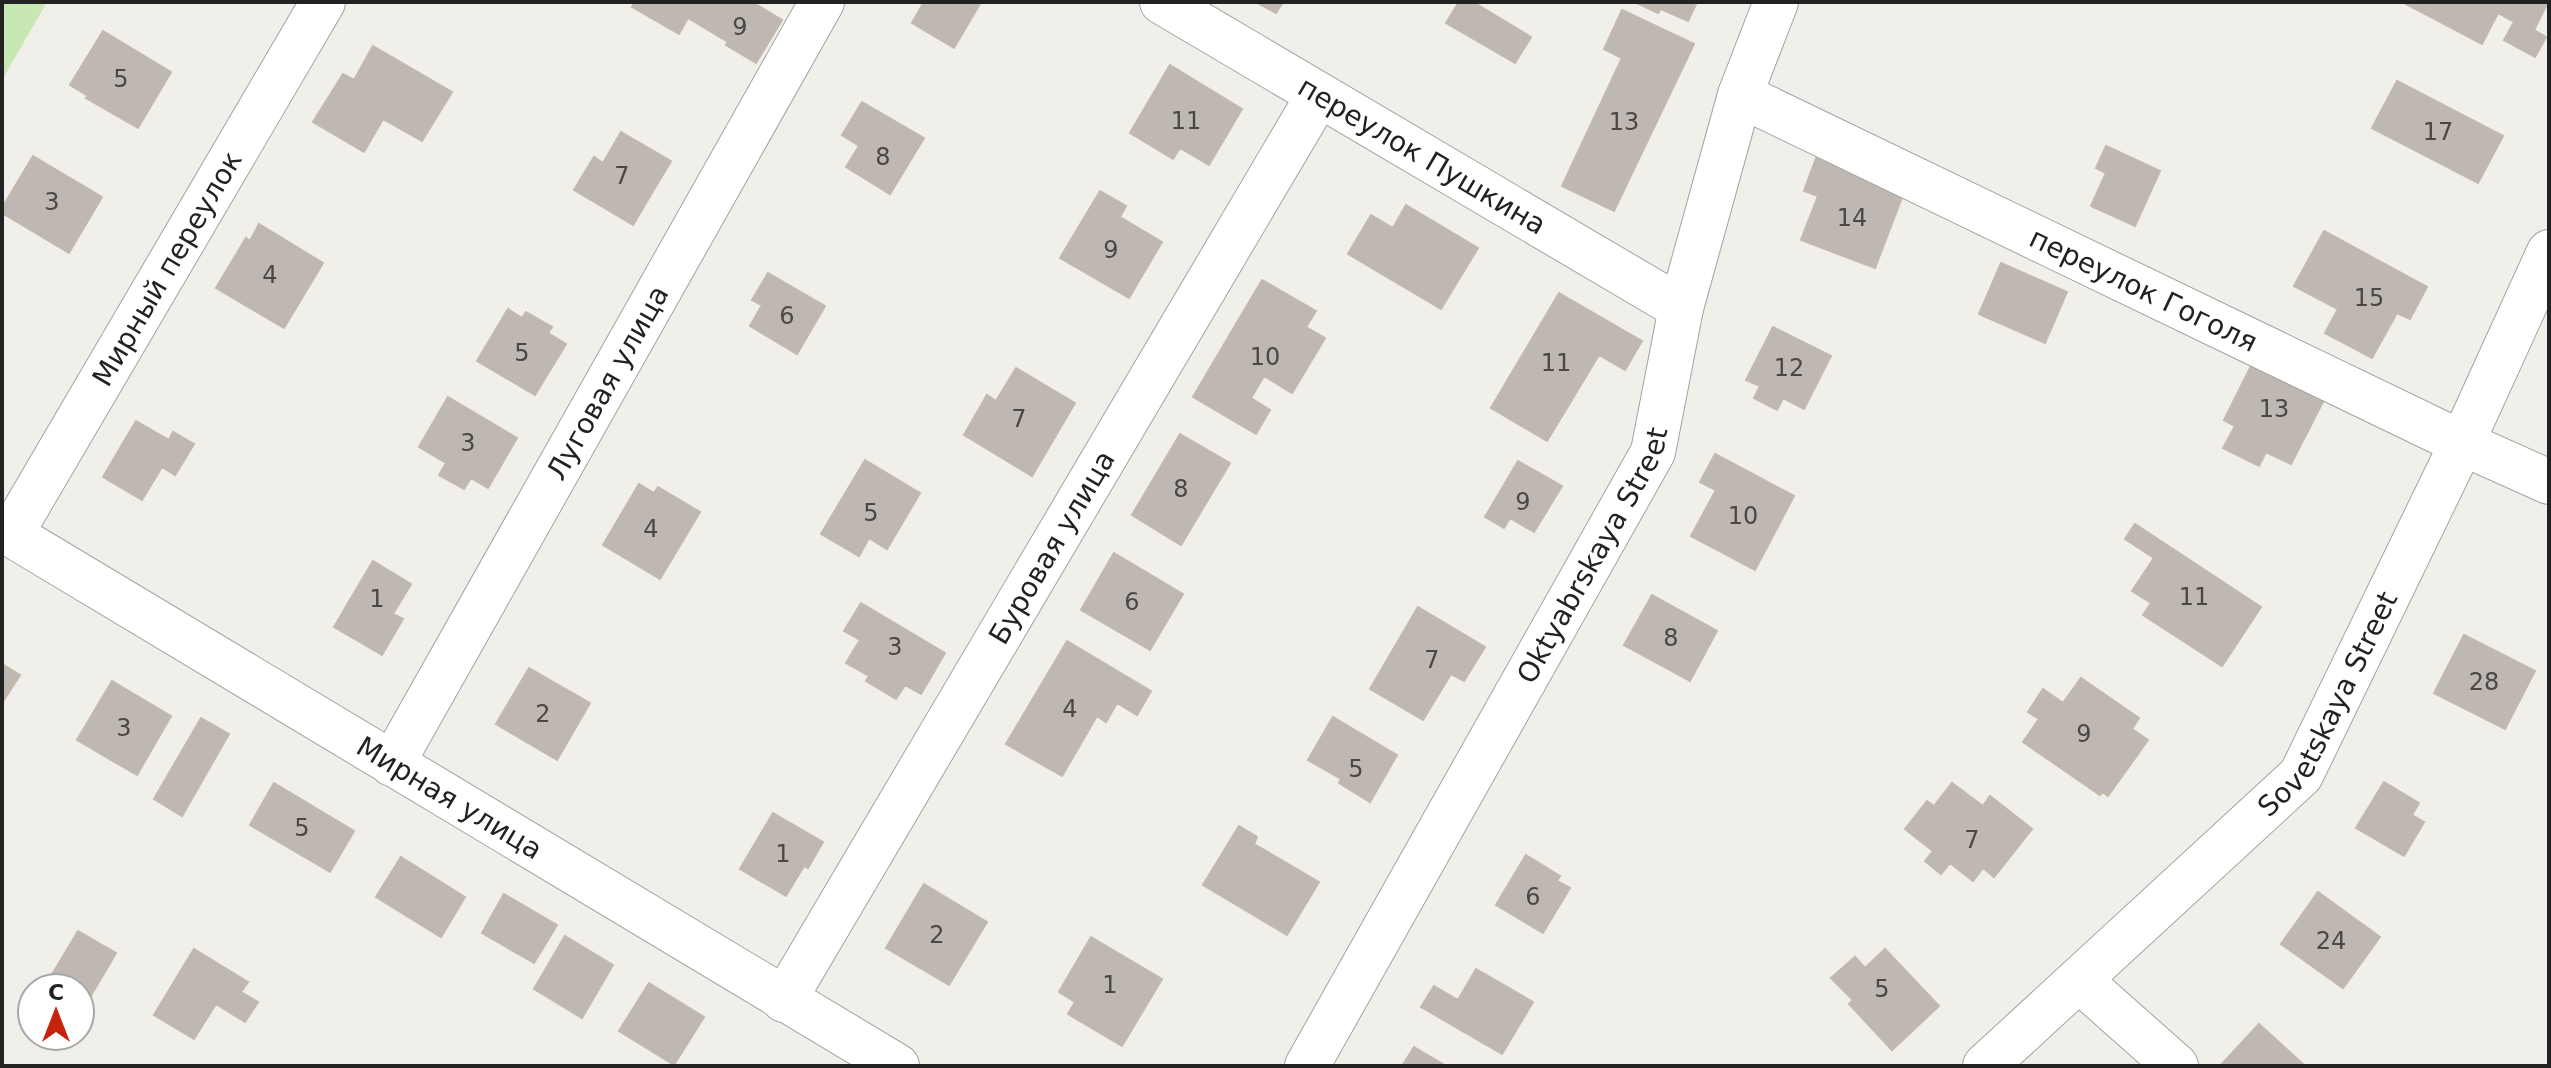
<svg xmlns="http://www.w3.org/2000/svg" width="2551" height="1068" font-family="'DejaVu Sans',sans-serif">
	<style>
		.grass { fill: #c7e7b4 }
		.building { fill: #bfb8b2; stroke: #c2b8ac; stroke-width: 2 }
		.lines { fill: none; stroke-linecap: round; stroke-linejoin: round }
		.minor-casing { stroke: #a3a3a3; stroke-width: 46 }
		.minor { stroke: #fff; stroke-width: 44 }
		.labels { text-anchor: middle; stroke-width: 6; stroke-linejoin: round; paint-order: stroke }
		.number-label { font-size: 24px; fill: #494846 }
		.street-label { font-size: 28px; fill: #222; stroke: #fff }
	</style>
	<rect width="100%" height="100%" fill="#f1efe9"/>
	<path class="grass" d="M2 2H47L2 80Z"/>
	<path class="building" d="M635 2H752L782 20 756 63 726 45 728 42 688 18 679 34 632 7Z
		M924 2H981L954 48 912 23Z
		M1256 2H1283L1276 13Z
		M1459 2H1473L1531 37 1515 63 1446 23Z
		M1635 2H1697L1688 21 1661 9 1658 13Z
		M2407 2H2548L2534 30 2546 37 2535 57 2504 40 2514 22 2498 13 2482 44 2406 4Z
		M1622 10 1694 44 1614 211 1562 186 1622 58 1604 49Z
		M103 31 171 72 138 128 86 98 88 96 70 85Z
		M373 46 452 92 422 141 383 119 364 152 313 122 343 74 354 80Z
		M1170 65 1242 109 1209 165 1180 148 1173 159 1130 133Z
		M2397 81 2503 136 2478 183 2372 128Z
		M862 102 924 138 890 194 846 167 859 146 842 135Z
		M621 132 671 161 633 225 574 190 594 157 603 163Z
		M2106 146 2160 171 2135 226 2091 206 2106 173 2096 168Z
		M1818 153 1906 187 1875 268 1801 240 1818 196 1804 191Z
		M33 156 102 197 69 253 2 213V208Z
		M1100 191 1126 206 1120 217 1162 242 1129 298 1060 258Z
		M1406 205 1478 248 1441 309 1348 254 1371 215 1393 228Z
		M259 224 323 263 284 328 216 288 246 238 250 241Z
		M2324 231 2427 287 2410 319 2397 313 2372 358 2325 333 2338 309 2294 286Z
		M2001 263 2067 292 2045 343 1979 314Z
		M768 273 825 306 797 354 750 326 762 305 752 300Z
		M1262 280 1316 311 1306 327 1325 338 1292 393 1264 376 1251 398 1270 410 1256 434 1193 397Z
		M1559 293 1642 341 1625 370 1599 355 1547 441 1491 408Z
		M508 309 522 318 526 312 552 327 548 333 566 344 535 395 477 361Z
		M1773 327 1831 356 1804 409 1783 398 1777 410 1754 398 1760 386 1746 380Z
		M2253 362 2325 398 2291 464 2266 452 2259 466 2223 448 2235 426 2224 420Z
		M1016 368 1075 403 1032 476 964 435 987 395 996 401Z
		M448 397 517 438 488 488 471 478 464 489 439 475 446 463 419 447Z
		M136 421 169 440 173 432 194 444 175 475 162 467 142 500 103 477Z
		M1180 434 1230 463 1181 545 1132 515Z
		M1715 454 1794 496 1755 570 1691 536 1716 490 1700 482Z
		M865 460 920 493 887 549 869 538 859 556 821 534Z
		M1518 461 1562 486 1534 532 1510 518 1504 528 1485 517Z
		M639 484 654 493 658 487 700 512 660 579 603 545Z
		M2135 524 2261 607 2222 666 2143 615 2151 603 2132 591 2154 558 2125 539Z
		M1114 553 1183 594 1150 650 1081 610Z
		M373 561 411 584 393 614 403 619 382 655 334 627Z
		M1652 595 1717 631 1690 681 1624 645Z
		M861 603 945 653 921 694 905 685 896 699 866 681 869 676 846 663 860 640 844 631Z
		M1418 607 1485 647 1464 681 1451 674 1423 720 1370 689Z
		M2464 635 2535 671 2505 729 2434 693Z
		M1067 641 1151 691 1137 715 1117 703 1106 722 1097 716 1062 776 1006 744Z
		M2 664 20 675 2 703Z
		M529 668 590 703 557 760 496 724Z
		M2081 678 2139 718 2132 729 2148 740 2108 796 2102 792 2100 795 2023 742 2039 719 2028 712 2043 689 2063 703Z
		M112 681 171 716 137 775 77 740Z
		M1333 717 1397 755 1370 802 1339 783 1341 779 1308 760Z
		M201 718 229 734 182 816 154 799Z
		M2384 782 2419 803 2412 815 2424 822 2404 856 2356 828Z
		M274 783 354 831 330 872 250 825Z
		M1952 783 1983 806 1990 796 2032 829 1994 877 1983 868 1973 881 1950 863 1941 874 1925 861 1933 851 1905 829 1927 801 1934 806Z
		M773 813 823 842 808 868 804 866 786 896 740 869Z
		M1239 826 1257 837 1254 844 1319 882 1287 935 1203 885Z
		M1526 855 1560 876 1557 881 1570 888 1543 933 1496 905Z
		M401 857 465 897 441 937 376 897Z
		M924 884 987 922 949 985 886 948Z
		M2318 892 2380 937 2343 988 2281 944Z
		M504 894 557 925 534 963 482 933Z
		M78 931 116 953 80 1014V988H44Z
		M565 936 613 965 582 1018 534 989Z
		M1091 937 1162 979 1122 1046 1068 1014 1075 1002 1059 992Z
		M194 949 248 982 241 992 258 1002 245 1022 216 1004 194 1039 154 1015Z
		M1885 949 1939 1006 1892 1050 1849 1004 1853 1000 1831 978 1855 957 1865 968Z
		M1476 969 1533 1002 1502 1054 1421 1007 1434 986 1458 1000Z
		M649 983 704 1017 674 1065 619 1031Z
		M2259 1024 2305 1066H2220Z
		M1414 1047 1446 1066H1402Z"/>
	<g class="lines">
		<defs>
			<g id="minor">
				<path id="s1" d="M1162 2 1681 308"/>
				<path id="s2" d="M1740 95 2462 443 2549 482"/>
				<path id="s3" d="M2 529 897 1066"/>
				<path id="s4" d="M11 534 323 2"/>
				<path id="s5" d="M392 764 822 2"/>
				<path d="M2079 980 2176 1066"/>
				<path id="s6" d="M784 1000 1318 96"/>
				<path id="s7" d="M1307 1066 1653 452 1681 308 1740 95 1776 2"/>
				<path id="s8" d="M1985 1066 2301 775 2462 443 2549 252"/>
			</g>
		</defs>
		<use href="#minor" class="minor-casing"/>
		<use href="#minor" class="minor"/>
	</g>
	<g class="labels">
		<g class="number-label">
			<text x="740" y="35">9</text>
			<text x="121" y="87">5</text>
			<text x="1186" y="129">11</text>
			<text x="1624" y="130">13</text>
			<text x="2438" y="140">17</text>
			<text x="883" y="165">8</text>
			<text x="622" y="184">7</text>
			<text x="52" y="210">3</text>
			<text x="1852" y="226">14</text>
			<text x="1111" y="258">9</text>
			<text x="270" y="283">4</text>
			<text x="2369" y="306">15</text>
			<text x="787" y="324">6</text>
			<text x="522" y="361">5</text>
			<text x="1265" y="365">10</text>
			<text x="1556" y="371">11</text>
			<text x="1789" y="376">12</text>
			<text x="2274" y="417">13</text>
			<text x="1019" y="427">7</text>
			<text x="468" y="451">3</text>
			<text x="1181" y="497">8</text>
			<text x="1523" y="510">9</text>
			<text x="871" y="521">5</text>
			<text x="1743" y="524">10</text>
			<text x="651" y="537">4</text>
			<text x="2194" y="605">11</text>
			<text x="377" y="607">1</text>
			<text x="1132" y="610">6</text>
			<text x="1671" y="646">8</text>
			<text x="895" y="655">3</text>
			<text x="1432" y="668">7</text>
			<text x="2484" y="690">28</text>
			<text x="1070" y="717">4</text>
			<text x="543" y="722">2</text>
			<text x="124" y="736">3</text>
			<text x="2084" y="742">9</text>
			<text x="1356" y="777">5</text>
			<text x="302" y="836">5</text>
			<text x="1972" y="848">7</text>
			<text x="783" y="862">1</text>
			<text x="1533" y="905">6</text>
			<text x="937" y="943">2</text>
			<text x="2331" y="949">24</text>
			<text x="1110" y="993">1</text>
			<text x="1882" y="997">5</text>
		</g>
		<g class="street-label">
			<text dy="10" stroke="none"><textPath href="#s1" startOffset="302">переулок Пушкина</textPath></text>
			<text dy="10" stroke="none"><textPath href="#s4" startOffset="308">Мирный переулок</textPath></text>
			<text dy="10" stroke="none"><textPath href="#s2" startOffset="448">переулок Гоголя</textPath></text>
			<text dy="10" stroke="none"><textPath href="#s5" startOffset="438">Луговая улица</textPath></text>
			<text dy="10" stroke="none"><textPath href="#s6" startOffset="526">Буровая улица</textPath></text>
			<text dy="10" stroke="none"><textPath href="#s7" startOffset="586">Oktyabrskaya Street</textPath></text>
			<text dy="10" stroke="none"><textPath href="#s8" startOffset="504">Sovetskaya Street</textPath></text>
			<text dy="10" stroke="none"><textPath href="#s3" startOffset="522">Мирная улица</textPath></text>
		</g>
	</g>
	<rect width="2551" height="1068" fill="none" stroke="#222222" stroke-width="8"/>
	<g transform="translate(56 1012)"><circle r="38" fill="#ffffff" stroke="#a7a7a7" stroke-width="2"/>
	<path d="M0-6L14 30L0 20L-14 30Z" fill="#c5230e"/>
	<text y="-12" font-size="22" font-weight="bold" text-anchor="middle" fill="#222222">С</text>
	</g>
</svg>
